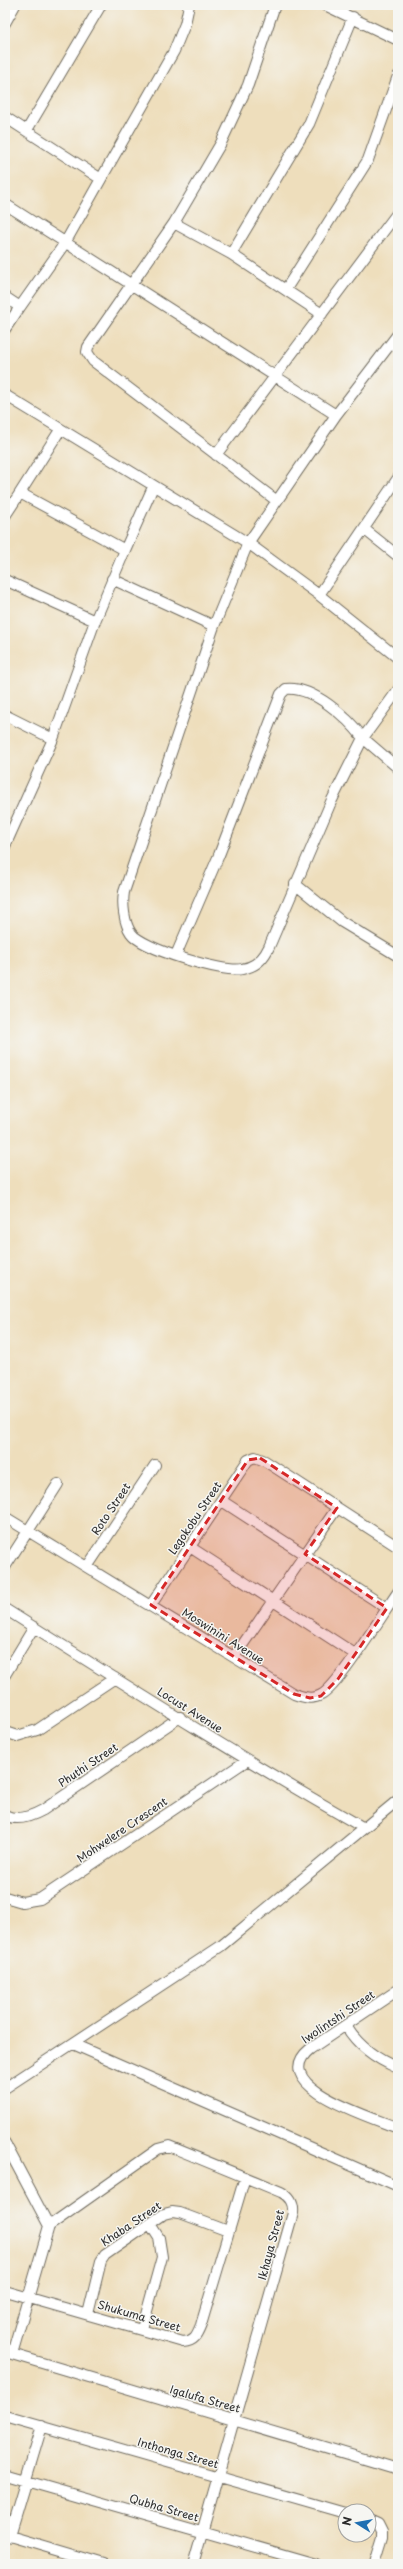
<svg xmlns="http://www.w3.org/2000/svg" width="403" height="2569" font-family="'Playpen Sans',sans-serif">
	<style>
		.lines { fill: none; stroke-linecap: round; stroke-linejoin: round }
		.minor-casing { stroke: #6f6a5e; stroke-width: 12 }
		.minor { stroke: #fff; stroke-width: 10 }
		.marked { fill: #d62828; fill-opacity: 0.2; stroke: #d62828; stroke-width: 3; stroke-dasharray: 8 5; stroke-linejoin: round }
		.labels { text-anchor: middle; stroke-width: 3; stroke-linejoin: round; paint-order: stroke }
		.street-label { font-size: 11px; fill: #2b2b2b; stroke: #f6f6f2 }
	</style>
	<rect width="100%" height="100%" fill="#f6f6f2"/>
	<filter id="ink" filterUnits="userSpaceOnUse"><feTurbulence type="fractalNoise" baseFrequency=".025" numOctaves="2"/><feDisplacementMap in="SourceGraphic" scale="8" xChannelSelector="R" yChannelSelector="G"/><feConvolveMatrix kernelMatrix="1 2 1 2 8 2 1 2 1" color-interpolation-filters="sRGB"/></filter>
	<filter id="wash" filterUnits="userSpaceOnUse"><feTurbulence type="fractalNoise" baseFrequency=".012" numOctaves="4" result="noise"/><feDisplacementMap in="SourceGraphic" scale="16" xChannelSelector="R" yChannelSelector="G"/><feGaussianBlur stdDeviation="0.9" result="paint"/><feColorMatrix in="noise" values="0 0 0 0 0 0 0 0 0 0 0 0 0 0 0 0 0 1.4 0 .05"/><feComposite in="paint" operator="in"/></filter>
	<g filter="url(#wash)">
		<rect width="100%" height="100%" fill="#eedebc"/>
	</g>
	<g filter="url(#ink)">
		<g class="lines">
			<defs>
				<path id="minor" d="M275 5 248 85 221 143 174 223 88 347 87 352 93 361 277 501
					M325 5 398 40
					M5 23 15 5
					M5 117 101 179 65 243 20 307 5 297
					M27 130 101 5
					M101 179 174 51 185 24 189 5
					M5 204 336 415
					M174 223 231 254 322 314
					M231 254 309 124 353 17
					M286 289 368 160 398 76
					M5 329 20 307
					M398 334 336 415 248 543 214 626 124 892C122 904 124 923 131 933 142 949 223 973 242 969 255 967 264 958 269 947L331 802 363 738 398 768
					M5 395 248 543 319 595 398 658
					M60 430 20 493 125 550 153 487
					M216 455 398 212
					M5 516 20 493
					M364 529 398 556
					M112 579 214 626
					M5 580 95 621
					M319 595 398 478
					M5 715 53 739 95 621 125 550
					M5 846 53 739
					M295 884 342 922 398 956
					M176 955 219 855 281 694 286 689C313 686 348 718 363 738L398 690
					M222 1501 387 1608
					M5 1517 294 1694C303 1697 312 1700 321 1695 338 1687 384 1612 398 1592
					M190 1547 355 1654
					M5 1567 58 1484
					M87 1567 155 1465
					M151 1605 248 1460 255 1457 265 1461 398 1547
					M5 1609C124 1684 242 1759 364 1828
					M234 1657 337 1508
					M5 1675 34 1627
					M5 1732 17 1736 37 1730 115 1678
					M5 1815C17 1822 32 1816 43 1810L180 1717
					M5 1897 22 1902 40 1899 246 1761
					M398 1990 310 2049C265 2086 374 2118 398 2128
					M346 2026C358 2046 376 2059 398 2068
					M73 2044 398 2186
					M5 2088 221 1946 398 1800
					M5 2143 49 2226 12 2354
					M49 2226 158 2149 169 2146 281 2192C290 2197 294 2203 293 2213L193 2564
					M5 2291 183 2342C195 2341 197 2335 201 2325L245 2177
					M88 2314 101 2261 105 2255 164 2214 172 2212 180 2213 228 2231
					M142 2329 162 2257 159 2238 150 2224
					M5 2352 398 2469
					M5 2416 345 2513
					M5 2475 316 2564
					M369 2519 378 2523 382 2531V2538L374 2564
					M5 2536 13 2537 104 2564
					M9 2536 42 2426"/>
			</defs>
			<use href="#minor" class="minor-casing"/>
			<use href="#minor" class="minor"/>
		</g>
	</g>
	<path class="marked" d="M260 1458 337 1508 305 1554 387 1608 338 1679 321 1696 310 1698 294 1694 151 1605 248 1460Z"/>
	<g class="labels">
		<g class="street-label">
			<text transform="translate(111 1509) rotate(-56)" y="4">Roto Street</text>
			<text transform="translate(195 1518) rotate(-56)" y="4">Legokobu Street</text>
			<text transform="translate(223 1636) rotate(32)" y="4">Moswinini Avenue</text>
			<text transform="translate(190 1710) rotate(32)" y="4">Locust Avenue</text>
			<text transform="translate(88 1765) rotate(-34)" y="4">Phuthi Street</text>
			<text transform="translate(122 1830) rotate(-34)" y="4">Mohwelere Crescent</text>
			<text transform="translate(338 2017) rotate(-34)" y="4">Iwolintshi Street</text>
			<text transform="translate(131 2224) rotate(-34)" y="4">Khaba Street</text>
			<text transform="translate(271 2245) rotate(-75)" y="4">Ikhaya Street</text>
			<text transform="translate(139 2316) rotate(16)" y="4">Shukuma Street</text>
			<text transform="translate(205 2399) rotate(16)" y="4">Igalufa Street</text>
			<text transform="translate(178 2453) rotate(16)" y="4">Inthonga Street</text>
			<text transform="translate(164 2508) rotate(16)" y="4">Qubha Street</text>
		</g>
	</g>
	<rect width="403" height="2569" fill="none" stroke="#f6f6f2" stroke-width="20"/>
	<g transform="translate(357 2523) rotate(281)"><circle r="19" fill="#f6f6f2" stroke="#a5a5a2"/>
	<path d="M0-3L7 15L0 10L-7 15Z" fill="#1f6fb2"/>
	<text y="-6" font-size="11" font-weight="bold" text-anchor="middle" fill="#2b2b2b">N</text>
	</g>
</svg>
